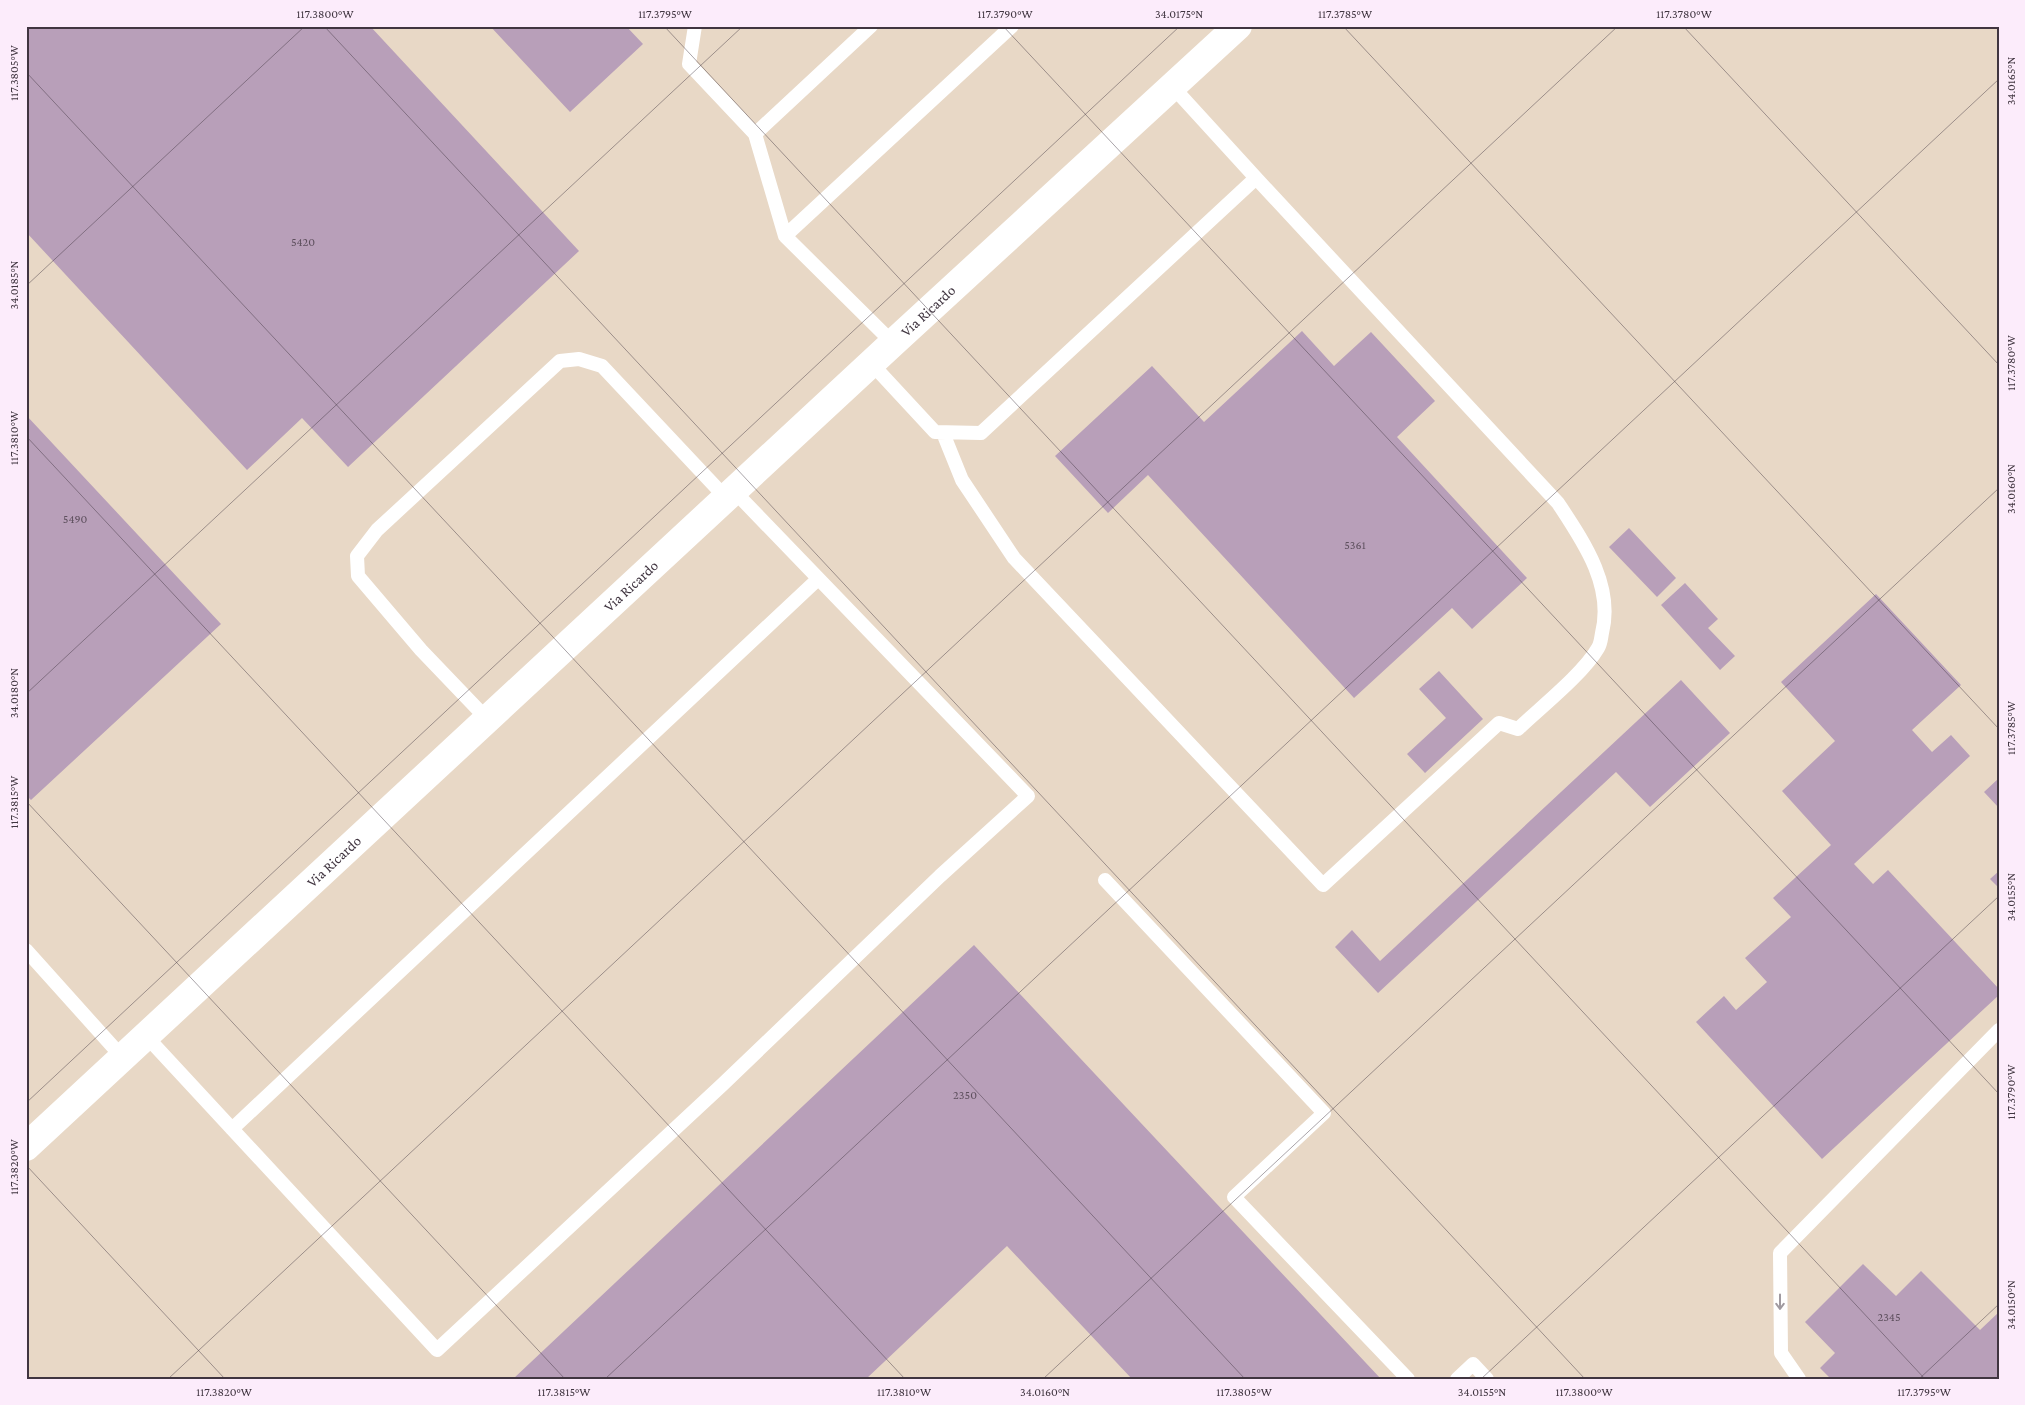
<svg xmlns="http://www.w3.org/2000/svg" width="2025" height="1405" font-family="'Crimson Pro',serif">
	<style>
		.industrial { fill: #e8d8c6 }
		.building { fill: #b89fb9 }
		.lines { fill: none; stroke-linecap: round; stroke-linejoin: round }
		.lane { stroke: #fff; stroke-width: 14 }
		.street { stroke: #fff; stroke-width: 28 }
		.oneway { stroke: #a09aa0 }
		.ticks { fill: none; stroke: #403540; stroke-width: 1; stroke-opacity: 0.45 }
		.labels { text-anchor: middle; stroke-width: 4; stroke-linejoin: round; paint-order: stroke }
		.number-label { font-size: 12px; fill: #5e505e }
		.street-label { font-size: 15px; fill: #403540; stroke: #fcecfb }
		.neatline { fill: none; stroke: #403540; stroke-width: 2 }
		.ticks-label { font-size: 12px; text-anchor: middle; fill: #403540 }
	</style>
	<rect width="100%" height="100%" fill="#f6daf4"/>
	<path class="industrial" d="M26 26H1999V1379H26Z"/>
	<path class="building" d="M26 26H370L579 251 348 467 302 418 247 470 26 232Z
		M490 26H626L643 44 570 112Z
		M1302 331 1334 366 1371 332 1435 401 1397 437 1527 578 1472 629 1452 608 1354 698 1148 475 1108 513 1055 456 1152 366 1204 422Z
		M26 415 221 624 31 800 26 795Z
		M1629 528 1676 578 1657 597 1609 547Z
		M1685 583 1718 619 1708 628 1735 656 1720 670 1661 605Z
		M1876 594 1961 685 1912 730 1932 752 1951 735 1970 756 1854 864 1873 884 1888 870 1999 989V995L1822 1159 1696 1022 1724 996 1736 1010 1767 982 1745 958 1791 917 1773 898 1831 845 1782 791 1835 741 1781 682Z
		M1439 671 1483 719 1425 773 1407 754 1446 718 1419 689Z
		M1681 680 1730 733 1650 807 1616 772 1378 993 1335 947 1352 930 1380 961Z
		M1999 778V808L1984 792Z
		M1999 871V888L1990 879Z
		M974 945 1381 1379H1132L1007 1246 866 1379H513Z
		M1863 1264 1896 1296 1921 1271 1980 1330 1999 1312V1379H1831L1820 1368 1835 1353 1805 1322Z"/>
	<g class="lines">
		<path class="lane" d="M695 26 689 64 755 134 785 236
			M755 134 871 26
			M893 343 785 236 1012 26
			M871 363 935 432 981 433 1256 178 1172 86
			M943 433 962 480 1014 558 1323 885 1499 723 1518 729C1541 707 1583 674 1598 648 1601 643 1601 638 1602 633 1614 585 1583 541 1558 503L1256 178
			M488 720 421 650 358 576 357 556 377 530 560 361 579 359 602 366 727 499
			M1105 880 1324 1113 1234 1197 1408 1379
			M26 950 123 1058
			M146 1036 437 1350 722 1085 940 876 1028 796 735 492
			M232 1129 818 579
			M1457 1379 1473 1364 1487 1379
			M1799 1379 1781 1353 1780 1253 1999 1030"/>
		<path class="street" id="s1" d="M26 1147 893 343 1238 26"/>
	</g>
	<defs><path id="oneway-shaft" d="M-6 0H5M1.5-3L5.5 0L1.5 3" fill="none" stroke-width="1.6" stroke-linecap="round" stroke-linejoin="round" transform="scale(1.25)"/></defs>
	<use class="oneway" href="#oneway-shaft" transform="translate(1780 1302) rotate(90)"/>
	<path class="ticks" d="M324 26 1585 1379M664 26 1925 1379M1003 26 1999 1094M1343 26 1999 729M1683 26 1999 365M26 72 1245 1379M26 286 305 26M26 436 905 1379M26 694 743 26M26 801 565 1379M26 1103 1180 26M26 1165 225 1379M168 1379 1618 26M605 1379 1999 79M1043 1379 1999 488M1481 1379 1999 896M1919 1379 1999 1304"/>
	<g class="labels">
		<g class="number-label">
			<text x="303" y="246">5420</text>
			<text x="75" y="523">5490</text>
			<text x="1355" y="549">5361</text>
			<text x="965" y="1099">2350</text>
			<text x="1889" y="1321">2345</text>
		</g>
		<g class="street-label">
			<text dy="5" stroke="none"><textPath href="#s1" startOffset="1230">Via Ricardo</textPath></text>
			<text dy="5" stroke="none"><textPath href="#s1" startOffset="825">Via Ricardo</textPath></text>
			<text dy="5" stroke="none"><textPath href="#s1" startOffset="420">Via Ricardo</textPath></text>
		</g>
	</g>
	<rect width="2025" height="1405" fill="none" stroke="#fcecfb" stroke-width="55"/>
	<rect x="28" y="28" width="1970" height="1350" class="neatline"/>
	<g class="ticks-label">
		<text x="325" y="18">117.3800°W</text>
		<text x="665" y="18">117.3795°W</text>
		<text x="1005" y="18">117.3790°W</text>
		<text x="1179" y="18">34.0175°N</text>
		<text x="1345" y="18">117.3785°W</text>
		<text x="1684" y="18">117.3780°W</text>
		<text transform="translate(14 73) rotate(-90)" y="4">117.3805°W</text>
		<text transform="translate(2011 81) rotate(-90)" y="4">34.0165°N</text>
		<text transform="translate(14 285) rotate(-90)" y="4">34.0185°N</text>
		<text transform="translate(2011 363) rotate(-90)" y="4">117.3780°W</text>
		<text transform="translate(14 438) rotate(-90)" y="4">117.3810°W</text>
		<text transform="translate(2011 489) rotate(-90)" y="4">34.0160°N</text>
		<text transform="translate(14 693) rotate(-90)" y="4">34.0180°N</text>
		<text transform="translate(2011 728) rotate(-90)" y="4">117.3785°W</text>
		<text transform="translate(14 802) rotate(-90)" y="4">117.3815°W</text>
		<text transform="translate(2011 897) rotate(-90)" y="4">34.0155°N</text>
		<text transform="translate(2011 1092) rotate(-90)" y="4">117.3790°W</text>
		<text transform="translate(14 1167) rotate(-90)" y="4">117.3820°W</text>
		<text transform="translate(2011 1305) rotate(-90)" y="4">34.0150°N</text>
		<text x="224" y="1396">117.3820°W</text>
		<text x="564" y="1396">117.3815°W</text>
		<text x="904" y="1396">117.3810°W</text>
		<text x="1045" y="1396">34.0160°N</text>
		<text x="1244" y="1396">117.3805°W</text>
		<text x="1482" y="1396">34.0155°N</text>
		<text x="1584" y="1396">117.3800°W</text>
		<text x="1924" y="1396">117.3795°W</text>
	</g>
</svg>
